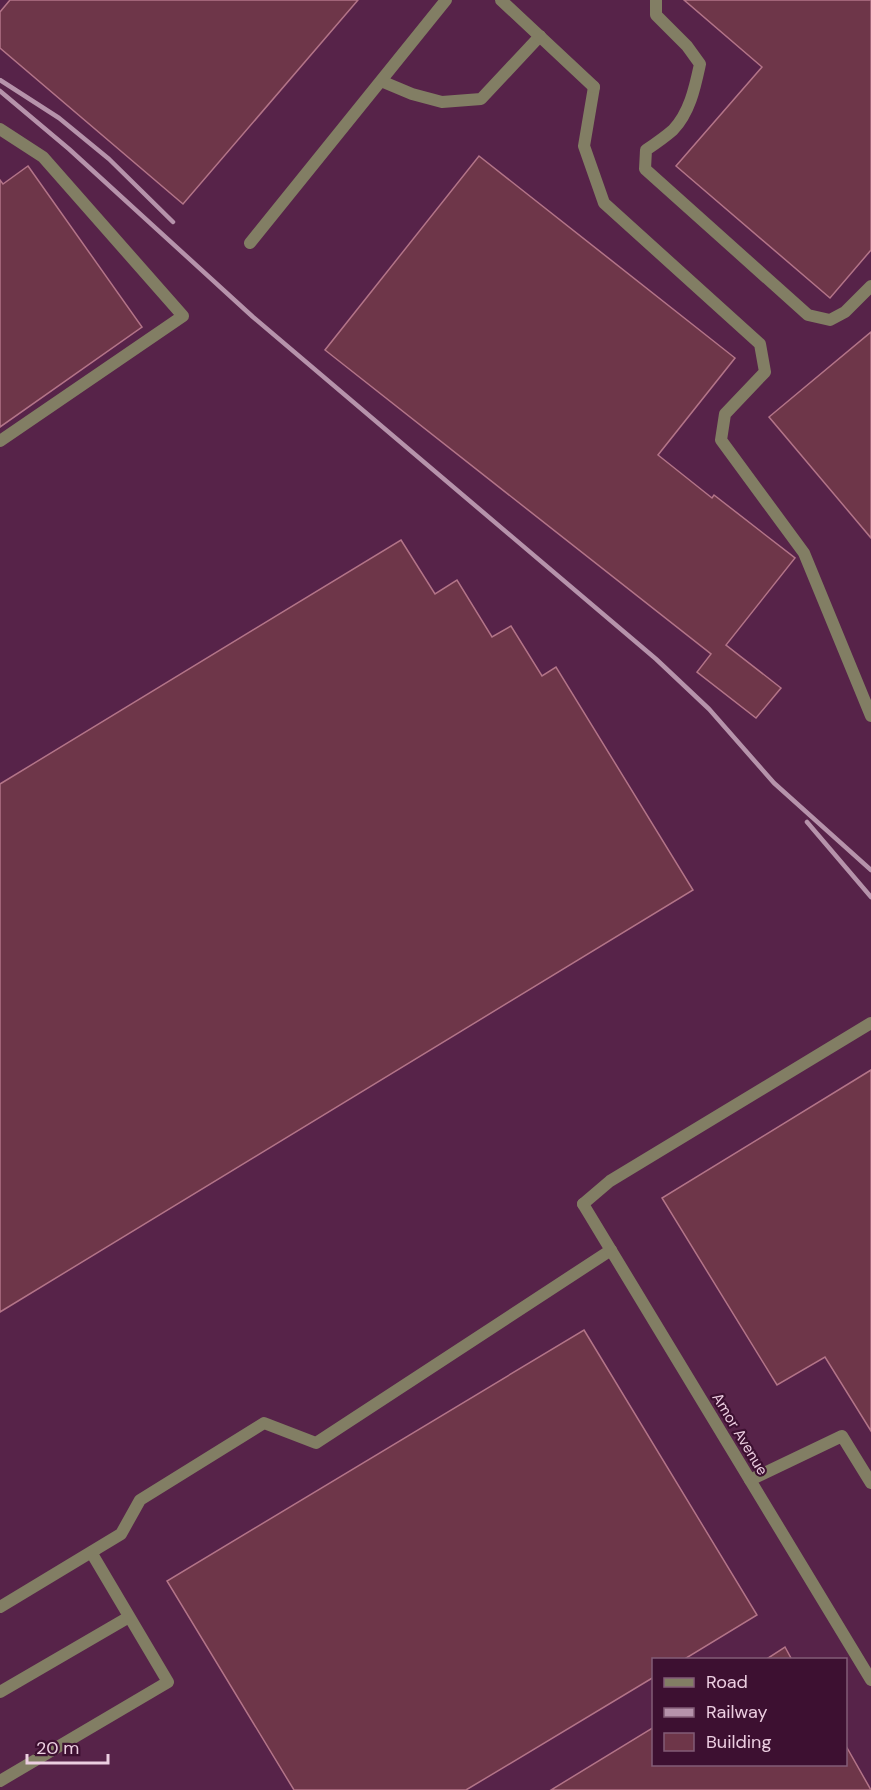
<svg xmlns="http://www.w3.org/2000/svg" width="871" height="1790" font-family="'DM Sans',sans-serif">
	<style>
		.built { fill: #572349; fill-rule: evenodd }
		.building { fill: #6e3649; stroke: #b37488; stroke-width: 1.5 }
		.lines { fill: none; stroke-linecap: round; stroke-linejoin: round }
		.service { stroke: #827e64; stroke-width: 12 }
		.minor { stroke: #827e64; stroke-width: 12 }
		.rail { stroke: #b693ab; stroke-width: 4.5 }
		.labels { text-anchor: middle; stroke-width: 4.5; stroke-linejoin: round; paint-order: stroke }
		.street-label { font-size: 15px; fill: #eccee1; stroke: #3d1031 }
	</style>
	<rect width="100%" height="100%" fill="#481b3c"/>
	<path class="built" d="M0 0H871V1790H0ZM654 1660H846V1764H654Z"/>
	<path class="building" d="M10 0H358L183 204 0 48V12Z
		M684 0H871V250L830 298 676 166 762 67Z
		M479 156 735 358 658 455 712 498 714 495 795 558 726 645 781 688 756 718 697 672 711 654 325 350Z
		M28 166 142 327 0 427V180L3 184Z
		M871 332V538L769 417Z
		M401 540 435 594 457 580 492 637 511 626 542 676 556 667 693 890 0 1312V784Z
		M871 1070V1431L825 1357 777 1385 662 1198Z
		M584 1330 757 1615 683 1660H654V1677L466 1790H294L167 1581Z
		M785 1647 792 1660H765Z
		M654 1727V1764H846V1746L871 1790H551Z"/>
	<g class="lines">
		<path class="service" d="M656 0V15L687 46 700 64C695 87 690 112 673 130 665 137 655 144 646 150L645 169 808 315 830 320 845 312 871 286
			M381 81 412 94 442 102 481 99 540 36
			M594 87 584 146 604 203 760 344 765 372 725 414 721 440 804 553 871 716
			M0 129 43 157 183 316 0 441
			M250 243 446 0
			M583 1204 610 1181 871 1023
			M750 1480 842 1436 871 1483
			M0 1607 121 1534 140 1500 264 1423 316 1443 611 1250
			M0 1692 129 1617
			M0 1781 168 1682 91 1552"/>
		<path class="minor" d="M501 0 594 87
			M583 1204 871 1680"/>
		<path class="rail" d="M0 80 59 118 109 159 173 222
			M0 91 69 149 253 317 656 659 709 709 774 783 871 870
			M807 822 871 897"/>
	</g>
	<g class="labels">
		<g class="street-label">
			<text transform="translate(740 1434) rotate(59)" y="5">Amor Avenue</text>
		</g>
	</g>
	<rect x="652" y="1658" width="195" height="108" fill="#3d1031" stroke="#835c77" stroke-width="1.5"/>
	<rect x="664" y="1678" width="30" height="9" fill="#827e64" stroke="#835c77" stroke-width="1.5"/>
	<text x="706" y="1688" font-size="18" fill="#eccee1">Road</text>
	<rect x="664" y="1708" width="30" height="9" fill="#b693ab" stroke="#835c77" stroke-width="1.5"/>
	<text x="706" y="1718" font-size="18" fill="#eccee1">Railway</text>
	<rect x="664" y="1733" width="30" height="18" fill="#6e3649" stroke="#835c77" stroke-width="1.5"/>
	<text x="706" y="1748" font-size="18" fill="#eccee1">Building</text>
	<path d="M27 1754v9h81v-9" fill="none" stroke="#eccee1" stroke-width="3"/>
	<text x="36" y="1754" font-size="18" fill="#eccee1" stroke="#3d1031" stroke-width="4.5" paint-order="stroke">20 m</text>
</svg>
